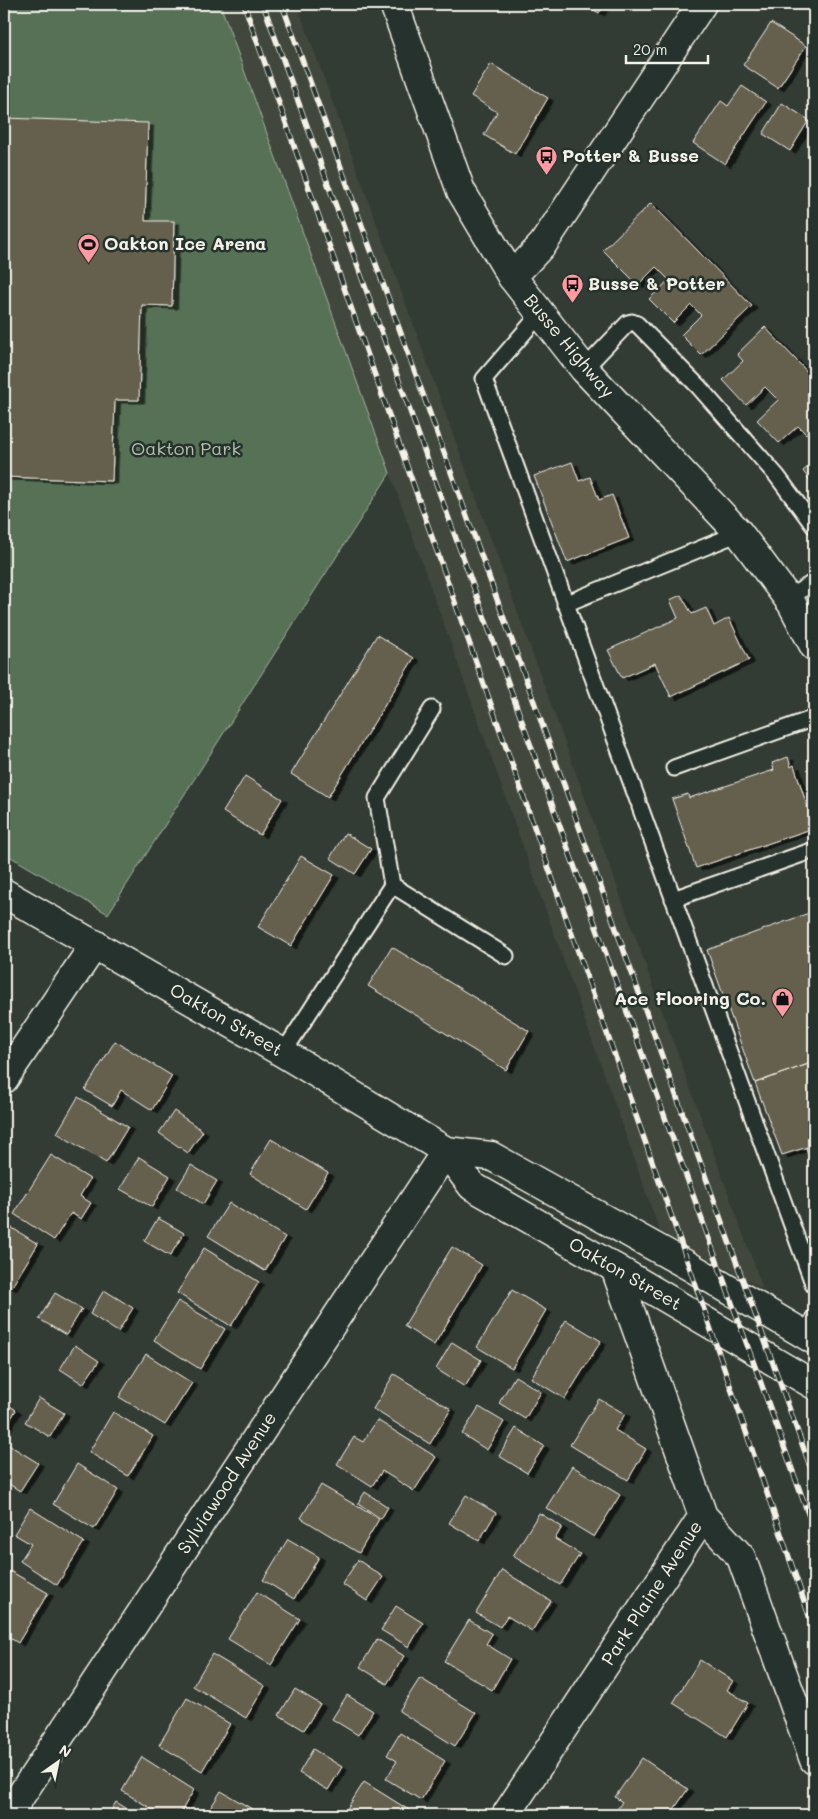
<svg xmlns="http://www.w3.org/2000/svg" width="818" height="1819" font-family="Mali,sans-serif">
	<style>
		.built { fill: #42473c }
		.green { fill: #577157; stroke: #a6b1a0 }
		.building { fill: #65614e; stroke: #f4f1e8; filter: url(#shadow) }
		.lines { fill: none; stroke-linecap: round; stroke-linejoin: round }
		.lane-casing { stroke: #f4f1e8; stroke-width: 19 }
		.street-casing { stroke: #f4f1e8; stroke-width: 31 }
		.secondary-casing { stroke: #f4f1e8; stroke-width: 31 }
		.lane { stroke: #26332d; stroke-width: 15 }
		.street { stroke: #26332d; stroke-width: 28 }
		.secondary { stroke: #26332d; stroke-width: 28 }
		.rail-casing { stroke: #f4f1e8; stroke-width: 5.5 }
		.rail { stroke: #26332d; stroke-width: 4; stroke-dasharray: 11; stroke-linecap: butt }
		.labels { text-anchor: middle; stroke-width: 5; stroke-linejoin: round; paint-order: stroke }
		.poi-label { font-size: 18px; font-weight: bold; fill: #f4f1e8; stroke: #26332d; text-anchor: start }
		.street-label { font-size: 18px; fill: #f4f1e8; stroke: #26332d }
		.park-label { font-size: 18px; fill: #b5beae; stroke: #26332d }
	</style>
	<defs>
		<filter id="shadow"><feDropShadow dx="5.5" dy="3" stdDeviation="0" flood-color="#0009"/></filter>
	</defs>
	<rect width="100%" height="100%" fill="#333c34"/>
	<filter id="ink" filterUnits="userSpaceOnUse"><feTurbulence type="fractalNoise" baseFrequency=".02" numOctaves="2"/><feDisplacementMap in="SourceGraphic" scale="10" xChannelSelector="R" yChannelSelector="G"/><feConvolveMatrix kernelMatrix="1 2 1 2 8 2 1 2 1" color-interpolation-filters="sRGB"/></filter>
	<g filter="url(#ink)">
		<path class="built" d="M220 4H297L763 1289 660 1231 390 473Z"/>
		<path class="green" d="M4 4H220L390 473 108 914 4 853Z"/>
		<path class="building" d="M584 4H605L599 13Z
			M771 23 806 46 778 88 743 65Z
			M491 64 548 98 515 154 484 135 497 112 471 96Z
			M742 86 766 102 725 164 693 143 721 101 728 106Z
			M782 103 809 120 790 151 763 134Z
			M4 118 148 123 145 221H174L172 306 142 305 139 400H115L112 481 4 477Z
			M651 203 752 306 701 355 681 335 701 315 691 305 673 323 649 299 669 280 656 267 638 285 603 250Z
			M765 327 814 379V426L806 434 798 426 779 443 757 420 778 400 765 387 746 405 723 380 743 361 737 354Z
			M572 462 579 481 590 477 599 500 612 495 629 538 567 562 534 476Z
			M814 462V486L803 471Z
			M681 595 692 614 706 608 714 626 729 618 749 660 671 697 655 663 622 678 608 650 678 618 670 600Z
			M377 635 414 658 328 797 291 774Z
			M788 757 791 767 794 765 814 828 696 868 672 799 688 794 689 798 774 770 772 763Z
			M245 776 282 799 260 835 223 812Z
			M345 833 371 849 355 874 330 858Z
			M301 856 334 875 291 946 258 927Z
			M809 913 814 927V1062L755 1083 707 950Z
			M392 947 529 1031 506 1070 368 986Z
			M115 1041 172 1076 152 1110 121 1090 112 1106 85 1090Z
			M814 1062V1145L782 1155 755 1083Z
			M78 1097 128 1127 106 1163 57 1133Z
			M174 1111 203 1131 188 1153 159 1133Z
			M271 1139 328 1173 306 1209 250 1174Z
			M814 1145V1170L806 1148Z
			M51 1155 90 1179 80 1196 91 1203 81 1219 71 1213 54 1240 14 1214Z
			M139 1157 170 1176 152 1207 120 1189Z
			M191 1165 217 1181 203 1204 177 1188Z
			M229 1203 285 1237 265 1271 208 1236Z
			M158 1218 184 1233 170 1256 144 1241Z
			M4 1223 38 1244 11 1288 4 1284Z
			M452 1247 482 1265 434 1345 404 1326Z
			M204 1248 259 1282 231 1326 177 1293Z
			M104 1290 133 1308 118 1332 90 1314Z
			M512 1290 546 1310 512 1368 477 1347Z
			M55 1293 82 1309 66 1335 39 1319Z
			M178 1301 225 1329 200 1369 154 1340Z
			M566 1320 601 1341 565 1399 531 1378Z
			M452 1342 481 1360 465 1387 436 1369Z
			M75 1345 99 1361 83 1384 60 1369Z
			M146 1354 192 1383 165 1425 119 1397Z
			M394 1374 451 1409 430 1444 373 1409Z
			M515 1376 541 1392 525 1419 499 1403Z
			M39 1398 64 1413 50 1437 25 1422Z
			M599 1399 625 1414 615 1430 646 1449 628 1480 570 1445Z
			M4 1402 16 1410 4 1430Z
			M479 1407 504 1422 487 1450 462 1434Z
			M113 1412 153 1436 128 1476 89 1452Z
			M377 1420 436 1457 414 1491 382 1471 372 1486 337 1464 354 1437 363 1442Z
			M516 1428 544 1446 527 1473 499 1456Z
			M9 1445 38 1463 20 1491 4 1481V1454Z
			M77 1464 118 1490 94 1529 53 1504Z
			M572 1466 620 1495 594 1537 546 1508Z
			M321 1485 379 1519 359 1553 301 1518Z
			M365 1492 388 1507 381 1519 358 1503Z
			M466 1495 496 1513 479 1541 449 1523Z
			M30 1508 84 1542 57 1585 20 1561 31 1544 14 1534Z
			M539 1513 562 1527 555 1539 580 1554 560 1585 513 1556Z
			M288 1539 319 1557 294 1599 263 1580Z
			M358 1560 383 1577 367 1601 342 1584Z
			M502 1570 551 1601 532 1631 507 1616 500 1627 476 1613Z
			M10 1571 48 1593 18 1643 4 1634V1583Z
			M257 1592 300 1619 271 1665 228 1639Z
			M396 1606 423 1623 409 1647 381 1630Z
			M469 1620 492 1634 486 1644 510 1659 492 1690 444 1661Z
			M377 1639 404 1656 387 1684 360 1667Z
			M212 1654 265 1686 246 1718 193 1686Z
			M700 1660 733 1681 727 1690 748 1703 727 1737 673 1703Z
			M420 1678 476 1713 455 1746 399 1711Z
			M295 1689 320 1704 304 1730 279 1715Z
			M347 1695 373 1711 358 1735 332 1719Z
			M187 1698 230 1724 202 1771 159 1745Z
			M400 1733 445 1761 421 1800 386 1779 397 1761 387 1755Z
			M313 1749 342 1767 328 1790 299 1773Z
			M142 1757 194 1790 179 1815H162L122 1791Z
			M642 1758 688 1789 670 1815H613L622 1802 615 1797Z
			M364 1782 412 1812 410 1815H343Z
			M221 1791 252 1809 248 1815H206Z
			M116 1802 137 1815H108Z"/>
		<g class="lines">
			<defs>
				<path id="lane" d="M540 314 484 379 638 801
					M584 369 628 323 632 322 637 324 698 386 777 476 814 526
					M788 598 814 582
					M565 604 739 533
					M674 768 814 718
					M640 807 814 1286
					M392 885 377 798 432 709
					M673 899 814 850
					M283 1053 392 885 506 956
					M806 1335 814 1317"/>
				<path id="street" d="M512 277 543 244 702 4
					M4 1079 95 944
					M615 1268 703 1516 741 1557 814 1760
					M8 1815 446 1151
					M506 1815 703 1516"/>
				<path id="secondary" d="M394 4 461 191 512 277 584 369 739 533 792 604 814 646
					M4 893 283 1053 446 1151 472 1186 615 1268 814 1385
					M446 1151 491 1156 689 1266 814 1340"/>
			</defs>
			<use href="#lane" class="lane-casing"/>
			<use href="#street" class="street-casing"/>
			<use href="#secondary" class="secondary-casing"/>
			<use href="#lane" class="lane"/>
			<use href="#street" class="street"/>
			<use href="#secondary" class="secondary"/>
			<defs>
				<path id="rail" d="M244 4 689 1266 814 1630
					M263 4 814 1530
					M282 4 814 1477"/>
			</defs>
			<use href="#rail" class="rail-casing"/>
			<use href="#rail" class="rail"/>
		</g>
	</g>
	<defs>
		<symbol id="bus-pin" viewBox="-11 -11 22 30"><path d="M0 17L-7.5 6A9.5 9.5 0 1 1 7.5 6Z" fill="#ff9aa2" stroke="#26332d"/><path d="M-5-6H5V4H4V6H2V4H-2V6H-4V4H-5ZM-3.5-4V0h7V-4ZM-3.5 1.2v1.5H-2V1.2ZM2 1.2v1.5H3.5V1.2Z" fill="#111"/></symbol>
		<symbol id="stadium-pin" viewBox="-11 -11 22 30"><path d="M0 17L-7.5 6A9.5 9.5 0 1 1 7.5 6Z" fill="#ff9aa2" stroke="#26332d"/><path d="M0-5a6.5 5 0 1 0 0 10a6.5 5 0 1 0 0-10ZM-3.5-1.8h7v3.6h-7Z" fill="#111"/></symbol>
		<symbol id="shop-pin" viewBox="-11 -11 22 30"><path d="M0 17L-7.5 6A9.5 9.5 0 1 1 7.5 6Z" fill="#ff9aa2" stroke="#26332d"/><path d="M-5-2.5h2.3a2.7 3.5 0 0 1 5.4 0H5L5.5 6h-11ZM-1.5-2.5h3a1.5 2.3 0 0 0-3 0Z" fill="#111"/></symbol>
	</defs>
	<g fill-rule="evenodd">
		<use href="#bus-pin" x="534" y="144" width="25" height="34"/>
		<use href="#stadium-pin" x="76" y="232" width="25" height="34"/>
		<use href="#bus-pin" x="560" y="272" width="25" height="34"/>
		<use href="#shop-pin" x="770" y="986" width="25" height="34"/>
	</g>
	<g class="labels">
		<g class="poi-label">
			<text x="562" y="162">Potter &amp; Busse</text>
			<text x="104" y="250">Oakton Ice Arena</text>
			<text x="588" y="290">Busse &amp; Potter</text>
			<text x="766" y="1005" text-anchor="end">Ace Flooring Co.</text>
		</g>
		<g class="street-label">
			<text transform="translate(569 346) rotate(50)" y="6">Busse Highway</text>
			<text transform="translate(226 1020) rotate(30)" y="6">Oakton Street</text>
			<text transform="translate(625 1274) rotate(30)" y="6">Oakton Street</text>
			<text transform="translate(227 1483) rotate(-57)" y="6">Sylviawood Avenue</text>
			<text transform="translate(652 1593) rotate(-57)" y="6">Park Plaine Avenue</text>
		</g>
		<g class="park-label">
			<text x="186" y="455">Oakton Park</text>
		</g>
	</g>
	<rect width="818" height="1819" fill="none" stroke="#26332d" stroke-width="20"/>
	<rect x="10" y="10" width="798" height="1799" fill="none" stroke="#f4f1e8" stroke-width="2" filter="url(#ink)"/>
	<g transform="translate(58 1762) rotate(33)" stroke="#26332d" stroke-width="4" paint-order="stroke">
	<path d="M0-4L9 19L0 12L-9 19Z" fill="#f4f1e8"/>
	<text y="-8" font-size="14" font-weight="bold" text-anchor="middle" fill="#f4f1e8">N</text>
	</g>
	<path d="M626 55v8h82v-8" fill="none" stroke="#f4f1e8" stroke-width="2.5"/>
	<text x="633" y="55" font-size="15" fill="#f4f1e8" stroke="#26332d" stroke-width="4" paint-order="stroke">20 m</text>
</svg>
